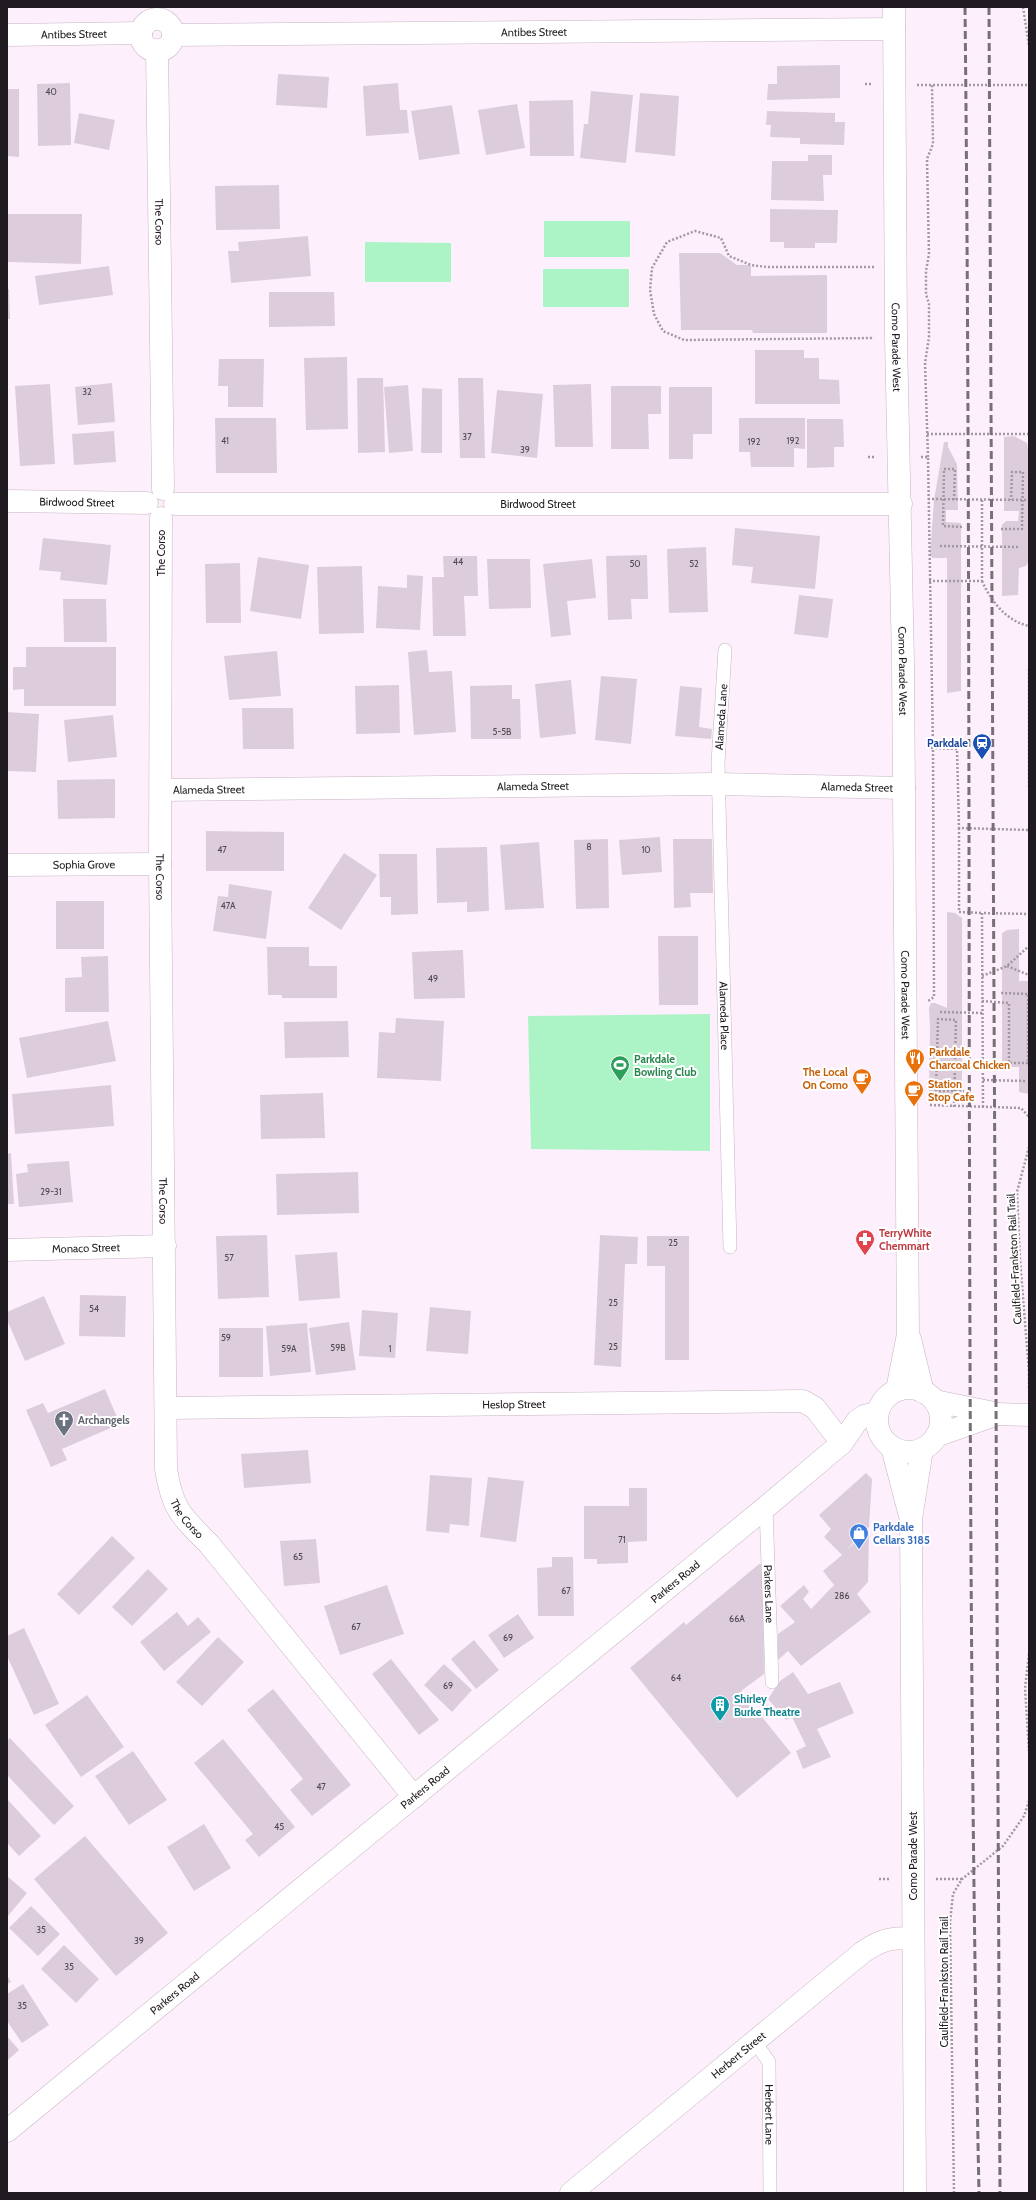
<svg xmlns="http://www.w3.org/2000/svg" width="1036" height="2200" font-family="Cabin,sans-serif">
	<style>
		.green { fill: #acf3c6 }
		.building { fill: #ddcddc }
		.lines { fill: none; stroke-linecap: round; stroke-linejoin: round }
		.service-casing { stroke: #c5b5c3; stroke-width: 14 }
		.minor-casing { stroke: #c5b5c3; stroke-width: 23 }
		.tertiary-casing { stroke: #c5b5c3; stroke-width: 23 }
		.path { stroke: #a298a1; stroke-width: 2.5; stroke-dasharray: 2 2; stroke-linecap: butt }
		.service { stroke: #fff; stroke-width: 13 }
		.minor { stroke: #fff; stroke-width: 22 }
		.tertiary { stroke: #fff; stroke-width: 22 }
		.rail { stroke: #787077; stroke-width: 3; stroke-dasharray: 8 4; stroke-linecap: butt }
		.labels { text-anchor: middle; stroke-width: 4; stroke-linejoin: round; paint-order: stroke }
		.number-label { font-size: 9px; fill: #4f484f }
		.street-label { font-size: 11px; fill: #201b20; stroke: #fff }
		.transit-label { font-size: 11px; font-weight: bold; fill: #164399; stroke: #fff; text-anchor: end }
		.food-label { font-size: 11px; font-weight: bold; fill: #c56008; stroke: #fff; text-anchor: start }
		.leisure-label { font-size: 11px; font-weight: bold; fill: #27864d; stroke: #fff; text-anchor: start }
		.health-label { font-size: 11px; font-weight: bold; fill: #be3a42; stroke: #fff; text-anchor: start }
		.worship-label { font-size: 11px; font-weight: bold; fill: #5b616d; stroke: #fff; text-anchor: start }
		.shop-label { font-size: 11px; font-weight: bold; fill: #366cbe; stroke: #fff; text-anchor: start }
		.culture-label { font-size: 11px; font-weight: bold; fill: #0d838f; stroke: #fff; text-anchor: start }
	</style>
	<rect width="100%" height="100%" fill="#fdf0fc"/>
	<path class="green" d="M630 221V257H544V221Z
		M365 242 451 243V282H365Z
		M543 269H629V307H543Z
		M710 1014V1151L531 1149 528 1016Z"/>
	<path class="building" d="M840 65V98L767 100 768 84H777V66Z
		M278 74 329 77 327 108 276 105Z
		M70 83 71 145 38 146 37 84Z
		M398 83 400 110H407L409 133 366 136 363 86Z
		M7 89H19V157L7 156Z
		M591 91 633 95 626 163 580 158 584 124H588Z
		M640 93 679 96 675 156 635 152Z
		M573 100 574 156H530L529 101Z
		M517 104 525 148 486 155 478 110Z
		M452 105 460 154 419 160 411 111Z
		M767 111 835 113V122H845L844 145 800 144V138L770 137 771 125H766Z
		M79 113 115 120 109 150 74 143Z
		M808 155H832V175H823L824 201 771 200 772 161H808Z
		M279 185 280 229 216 230 215 186Z
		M770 209 838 210 837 243H815V248H784V242H770Z
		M7 214H82L81 264 7 262Z
		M308 236 311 276 231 283 228 251H239L238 242Z
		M679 253H720L737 265H751V276L827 275V333H753L752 330H681Z
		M109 266 113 295 39 305 35 276Z
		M7 289H9L10 319H7Z
		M269 292H334L335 326 269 327Z
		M755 350H804V358H819V379L839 380 840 404H755Z
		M347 357 348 429 306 430 304 358Z
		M219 359H264L263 407H228V386H218Z
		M357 378H383L385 452 358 453Z
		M458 378H483L485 458H460Z
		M112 383 115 422 78 425 75 387Z
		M50 384 55 464 20 466 15 386Z
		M591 384 593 447H555L553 385Z
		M408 385 413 451 389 453 384 387Z
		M611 386H661V414H648L649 449H611Z
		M669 387H712V434H693V459H669Z
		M422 388 442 389V453H421Z
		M497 390 543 394 537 458 491 453Z
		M215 418H276L277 473H216Z
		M739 418H805V449L794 448V467H751L750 452H739Z
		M807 419H843L844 447H834V467L807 468Z
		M114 431 116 462 74 465 72 434Z
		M1014 436 1027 443 1029 456V561L1026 566 1019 568 1018 595 1002 596V525L1006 521H1018L1019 511H1004V437Z
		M944 442H948V447L957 464 958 510H946V522L961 523V691L947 693V558H932L930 555 934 500Z
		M735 528 820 536 815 589 751 583 753 567 732 565Z
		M43 538 111 545 107 585 60 580 61 572 39 570Z
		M706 547 708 612 669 613 667 549Z
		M647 555 648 599H631L632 619 608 620 606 556Z
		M443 556H477L478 596H464L466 636H433L432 577H444Z
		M258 557 309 565 301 619 250 611Z
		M487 559H530L531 608 489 609Z
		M592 559 596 598 567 601 571 635 551 637 543 564Z
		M240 563 241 623H206L205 564Z
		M362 566 364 633 319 634 317 567Z
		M407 575 423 576 420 630 376 628 378 586 407 588Z
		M799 595 833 599 828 638 794 634Z
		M63 599H106L107 642H64Z
		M26 647H116V706H24V689L13 690V667H26Z
		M427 650 429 672 452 671 456 732 414 735 408 652Z
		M277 651 281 696 229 700 224 656Z
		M601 676 637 679 631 744 595 740Z
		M571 680 576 734 540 738 535 684Z
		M399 685 400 733 356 734 355 686Z
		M512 685V699H520L521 739H471L470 686Z
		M680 686 702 688 699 727 712 729 711 739 675 736Z
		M242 708H293L294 749H243Z
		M7 712 39 714 36 772 7 771Z
		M113 715 117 757 68 762 64 720Z
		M115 779V818L58 819 57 780Z
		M206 831 284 832V871H206Z
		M660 837 662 872 622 875 619 840Z
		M608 839 609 908 576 909 574 840Z
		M673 839H712L713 893H690L691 907 674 908Z
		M539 842 544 908 505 910 500 845Z
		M487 847 489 911 467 912V902L437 903 436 848Z
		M344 853 377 875 341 930 308 908Z
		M379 854H417L418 914 391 915V897H380Z
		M229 884 272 891 266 939 213 931 218 896 228 897Z
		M56 901H104V949H56Z
		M947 912 955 913 962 918V1096H947L941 1102 937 1103 929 1095 930 1028 929 1008 931 1003H935L947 1008Z
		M1019 929V981H1029V1094L1019 1092V1067H1002V933L1007 930Z
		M658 936H698V1005H659Z
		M267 947H309V966H337V998H282V995H268Z
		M463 950 465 998 414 999 412 952Z
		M108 956 109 1012H65V978L82 977 81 957Z
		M396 1018 444 1021 441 1081 377 1078 379 1032 395 1033Z
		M108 1021 116 1061 27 1078 19 1038Z
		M348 1021 349 1057 285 1058 284 1022Z
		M111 1085 114 1126 15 1134 12 1094Z
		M323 1093 325 1138 261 1139 260 1095Z
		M11 1153 14 1204H7V1154Z
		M69 1161 73 1202 19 1207 16 1174 28 1172 27 1164Z
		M358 1172 359 1213 277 1215 276 1174Z
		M267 1235 269 1297 218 1299 216 1236Z
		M600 1235 638 1237 637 1264H625L621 1367 594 1365Z
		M647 1236H689V1360H665V1266H647Z
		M337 1252 340 1298 299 1301 295 1255Z
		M80 1295 126 1296 125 1337 79 1336Z
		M44 1296 65 1344 25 1361 7 1320V1312Z
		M430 1307 471 1311 468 1354 426 1351Z
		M362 1310 398 1313 395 1358 359 1356Z
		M349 1322 356 1370 316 1375 309 1328Z
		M307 1323 311 1372 270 1376 266 1326Z
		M219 1328H263V1377H219Z
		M105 1389 120 1424 62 1449 67 1460 51 1467 26 1410 43 1403 48 1413Z
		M308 1450 311 1483 244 1488 241 1454Z
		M866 1473 872 1479 869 1527 846 1550 869 1531 868 1582 857 1594 871 1612 801 1666 788 1651 778 1660V1634L795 1622 780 1606 804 1585 809 1592 803 1599 811 1609 834 1585 823 1571 842 1555 824 1537 831 1529 819 1515Z
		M430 1475 472 1478 469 1526 450 1524 449 1533 426 1531Z
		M488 1477 524 1481 516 1542 480 1537Z
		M629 1488H647V1541L628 1542V1563L597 1564V1559H584V1506H629Z
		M112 1536 135 1558 79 1615 57 1594Z
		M316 1539 320 1583 284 1586 280 1541Z
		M552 1557H573L574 1616H538L537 1568 552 1567Z
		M759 1564H763L764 1674 741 1691 791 1753 737 1798 630 1668 684 1622 686 1625Z
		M148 1569 168 1589 132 1626 112 1607Z
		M387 1585 404 1634 340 1655 324 1606Z
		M177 1612 188 1626 198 1617 211 1632 164 1671 140 1642Z
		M518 1614 534 1638 504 1658 488 1635Z
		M24 1628 59 1704 34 1715 7 1656V1636Z
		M218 1637 244 1662 202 1706 176 1682Z
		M474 1640 499 1670 476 1689 451 1659Z
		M391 1659 439 1720 419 1735 372 1674Z
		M444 1664 472 1690 452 1712 424 1685Z
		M793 1672 808 1694 840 1682 854 1713 817 1729 831 1757 803 1769 796 1751 806 1746 792 1717 786 1720 768 1699 780 1681Z
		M273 1689 351 1785 312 1816 290 1790 303 1779 247 1710Z
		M87 1695 124 1747 81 1777 45 1725Z
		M10 1738 74 1806 54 1825 7 1775V1741Z
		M223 1739 295 1827 259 1857 245 1840 253 1834 194 1763Z
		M133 1751 167 1800 129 1825 95 1776Z
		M7 1799 41 1836 19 1856 7 1843Z
		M204 1824 231 1868 194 1891 167 1847Z
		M85 1836 168 1933 116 1976 34 1879Z
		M7 1876 27 1893 8 1916H7Z
		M31 1906 60 1934 38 1956 9 1928Z
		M64 1945 99 1979 76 2003 41 1969Z
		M7 1975 11 1982 7 1984Z
		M23 1984 49 2025 22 2043 7 2021V1994Z
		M7 2036 19 2050 7 2061Z"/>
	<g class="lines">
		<defs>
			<g id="service">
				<path id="s1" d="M725 650 718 763 730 1247"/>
				<path id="s2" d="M766 1507 772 1682"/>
				<path id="s3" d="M755 2042 769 2062 770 2193"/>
			</g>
			<g id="minor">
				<circle cx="157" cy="35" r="16"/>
				<path id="s4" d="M7 35 141 33"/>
				<path id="s5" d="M173 35 894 29"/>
				<path id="s6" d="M157 50 163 489"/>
				<path id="s7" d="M7 501 147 503"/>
				<path id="s8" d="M175 504H901"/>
				<path id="s9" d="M161 518 160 864 166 1469C172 1509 182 1517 209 1544L414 1797"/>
				<path id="s10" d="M161 790 718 784 904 788"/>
				<path id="s11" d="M7 865 160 864"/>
				<path id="s12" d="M7 1250 165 1246"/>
				<path id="s13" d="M167 1408 803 1401 815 1408 842 1443"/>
				<path id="s14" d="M571 2193 863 1952C882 1939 890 1938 913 1938"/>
			</g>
			<g id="tertiary">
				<path id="s15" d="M894 7 896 338 903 662 908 1334 897 1390"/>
				<path d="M910 1339 923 1392"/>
				<circle cx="909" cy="1420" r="32"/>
				<path d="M935 1401 999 1414 1029 1415"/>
				<path d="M936 1436 998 1414"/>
				<path d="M892 1447 910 1516"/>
				<path id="s16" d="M7 2131 766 1507 842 1443 857 1421 864 1416 877 1413"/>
				<path d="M915 2193 911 1519 922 1449"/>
			</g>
		</defs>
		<use href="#service" class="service-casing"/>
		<use href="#minor" class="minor-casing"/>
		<use href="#tertiary" class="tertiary-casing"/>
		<path class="path" d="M1023 7 1029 46
			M865 84H872
			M917 85H1029
			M874 267H767L751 265 729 256 721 238 695 231 667 242 652 268 650 290 654 314 663 331 684 340 874 338
			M927 434H1029
			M868 457H876
			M921 457H928L933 748 957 749 959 828 1029 830
			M928 457 925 363 929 337V304L926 294V271L929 254 927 159 933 144 932 85
			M928 499 1029 500
			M954 500 955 469H944L943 526 963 527
			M1001 529H1022L1023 472H1012L1011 500
			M940 546 1020 547
			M929 581H982V500
			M982 581C991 601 1006 621 1029 626
			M1029 669V788
			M927 747 933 748 934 997 928 1001
			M959 828V912L982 913
			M1007 966 1029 975
			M982 976 1007 966 1029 946
			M982 1001 1009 1003V1063H1028V994L1001 993
			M940 1012 982 1013
			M983 1080 1027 1081
			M930 1105 1021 1108 1029 1117
			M954 1107 956 1020 938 1019 936 1091H964
			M983 1107 982 913 1029 914
			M1029 1147 1017 1192 1020 1260 1029 1372
			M1029 1374V1388
			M1029 1654 1025 1688 1029 1751
			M879 1879H891
			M936 1879H962
			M954 2193 950 1922 953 1894 962 1879 1003 1846 1024 1816 1029 1801"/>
		<use href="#service" class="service"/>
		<use href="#minor" class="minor"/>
		<use href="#tertiary" class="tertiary"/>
		<path class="rail" d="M965 7C973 736 964 1465 979 2193
			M989 7 1000 2193"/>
	</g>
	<defs>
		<symbol id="station-pin" viewBox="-11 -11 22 30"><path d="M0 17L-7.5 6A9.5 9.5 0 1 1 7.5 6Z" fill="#1a4fb4" stroke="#fff"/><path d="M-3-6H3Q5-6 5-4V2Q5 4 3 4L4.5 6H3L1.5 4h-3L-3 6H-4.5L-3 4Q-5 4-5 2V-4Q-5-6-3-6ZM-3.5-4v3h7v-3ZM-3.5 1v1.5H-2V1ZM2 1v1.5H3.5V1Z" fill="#fff"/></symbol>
		<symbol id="restaurant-pin" viewBox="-11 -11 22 30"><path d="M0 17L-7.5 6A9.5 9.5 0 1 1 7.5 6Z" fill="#e8710a" stroke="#fff"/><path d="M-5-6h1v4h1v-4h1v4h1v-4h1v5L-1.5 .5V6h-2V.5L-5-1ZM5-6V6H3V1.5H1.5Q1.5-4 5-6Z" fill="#fff"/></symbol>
		<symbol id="stadium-pin" viewBox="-11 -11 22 30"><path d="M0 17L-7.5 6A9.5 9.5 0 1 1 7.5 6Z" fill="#2e9e5b" stroke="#fff"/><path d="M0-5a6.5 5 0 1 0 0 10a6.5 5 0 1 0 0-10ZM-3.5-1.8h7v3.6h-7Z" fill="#fff"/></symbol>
		<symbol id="cafe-pin" viewBox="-11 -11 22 30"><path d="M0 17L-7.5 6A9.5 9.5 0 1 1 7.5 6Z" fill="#e8710a" stroke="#fff"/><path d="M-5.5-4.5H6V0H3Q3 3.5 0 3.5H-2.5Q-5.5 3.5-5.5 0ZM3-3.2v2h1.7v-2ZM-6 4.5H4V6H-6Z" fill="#fff"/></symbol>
		<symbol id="pharmacy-pin" viewBox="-11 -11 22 30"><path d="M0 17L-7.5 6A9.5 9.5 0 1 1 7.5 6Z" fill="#e0444e" stroke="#fff"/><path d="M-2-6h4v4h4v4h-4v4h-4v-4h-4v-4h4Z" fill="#fff"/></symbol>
		<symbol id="church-pin" viewBox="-11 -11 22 30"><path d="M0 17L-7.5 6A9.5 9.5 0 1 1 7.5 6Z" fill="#6b7280" stroke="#fff"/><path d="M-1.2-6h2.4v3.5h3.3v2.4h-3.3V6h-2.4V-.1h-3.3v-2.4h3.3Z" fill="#fff"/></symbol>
		<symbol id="shop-pin" viewBox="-11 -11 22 30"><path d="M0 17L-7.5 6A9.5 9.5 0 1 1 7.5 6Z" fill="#3f7fe0" stroke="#fff"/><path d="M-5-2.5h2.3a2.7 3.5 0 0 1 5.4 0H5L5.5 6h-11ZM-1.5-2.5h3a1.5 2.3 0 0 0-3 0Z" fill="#fff"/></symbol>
		<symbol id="building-pin" viewBox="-11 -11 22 30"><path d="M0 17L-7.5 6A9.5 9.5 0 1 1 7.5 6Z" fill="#0f9aa8" stroke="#fff"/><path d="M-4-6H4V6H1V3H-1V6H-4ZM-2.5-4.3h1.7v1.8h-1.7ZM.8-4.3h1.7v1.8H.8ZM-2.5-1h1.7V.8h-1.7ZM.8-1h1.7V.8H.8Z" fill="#fff"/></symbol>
	</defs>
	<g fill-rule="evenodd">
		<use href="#station-pin" x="971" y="732" width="22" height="30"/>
		<use href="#restaurant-pin" x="904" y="1047" width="22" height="30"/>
		<use href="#stadium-pin" x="609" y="1054" width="22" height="30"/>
		<use href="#cafe-pin" x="851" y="1067" width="22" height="30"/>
		<use href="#cafe-pin" x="903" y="1079" width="22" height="30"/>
		<use href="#pharmacy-pin" x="854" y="1228" width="22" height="30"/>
		<use href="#church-pin" x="53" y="1409" width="22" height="30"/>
		<use href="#shop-pin" x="848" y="1522" width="22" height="30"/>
		<use href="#building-pin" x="709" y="1694" width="22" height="30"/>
	</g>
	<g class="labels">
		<g class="number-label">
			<text x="51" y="95">40</text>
			<text x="87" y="395">32</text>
			<text x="467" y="440">37</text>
			<text x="225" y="444">41</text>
			<text x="793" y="444">192</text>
			<text x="754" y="445">192</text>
			<text x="525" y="453">39</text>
			<text x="458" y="565">44</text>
			<text x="635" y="567">50</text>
			<text x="694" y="567">52</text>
			<text x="502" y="735">5-5B</text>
			<text x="589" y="850">8</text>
			<text x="222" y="853">47</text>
			<text x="646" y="853">10</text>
			<text x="228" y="909">47A</text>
			<text x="433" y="982">49</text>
			<text x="51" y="1195">29-31</text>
			<text x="673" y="1246">25</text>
			<text x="229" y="1261">57</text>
			<text x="613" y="1306">25</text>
			<text x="94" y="1312">54</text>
			<text x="226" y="1341">59</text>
			<text x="613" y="1350">25</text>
			<text x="338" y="1351">59B</text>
			<text x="289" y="1352">59A</text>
			<text x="390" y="1352">1</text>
			<text x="622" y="1543">71</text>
			<text x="298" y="1560">65</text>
			<text x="566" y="1594">67</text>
			<text x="842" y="1599">286</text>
			<text x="737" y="1622">66A</text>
			<text x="356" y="1630">67</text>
			<text x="508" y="1641">69</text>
			<text x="676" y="1681">64</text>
			<text x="448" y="1689">69</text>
			<text x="321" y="1790">47</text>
			<text x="279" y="1830">45</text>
			<text x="41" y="1933">35</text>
			<text x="139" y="1944">39</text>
			<text x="69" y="1970">35</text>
			<text x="22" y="2009">35</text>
		</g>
		<g class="street-label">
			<text dy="4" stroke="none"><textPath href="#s5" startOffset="361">Antibes Street</textPath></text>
			<text dy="4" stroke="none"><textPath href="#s4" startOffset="67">Antibes Street</textPath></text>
			<text dy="4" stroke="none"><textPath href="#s6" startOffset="172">The Corso</textPath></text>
			<text dy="4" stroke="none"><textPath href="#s15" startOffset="340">Como Parade West</textPath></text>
			<text dy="4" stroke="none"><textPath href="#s7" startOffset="70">Birdwood Street</textPath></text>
			<text dy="4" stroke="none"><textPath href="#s8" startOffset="363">Birdwood Street</textPath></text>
			<text transform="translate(161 553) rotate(-90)" y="4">The Corso</text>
			<text dy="4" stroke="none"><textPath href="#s15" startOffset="664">Como Parade West</textPath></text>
			<text transform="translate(721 717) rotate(-86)" y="4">Alameda Lane</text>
			<text dy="4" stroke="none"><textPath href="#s10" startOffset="372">Alameda Street</textPath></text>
			<text dy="4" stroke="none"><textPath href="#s10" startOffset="696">Alameda Street</textPath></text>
			<text dy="4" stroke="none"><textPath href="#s10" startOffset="48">Alameda Street</textPath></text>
			<text dy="4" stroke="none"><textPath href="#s11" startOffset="77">Sophia Grove</textPath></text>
			<text dy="4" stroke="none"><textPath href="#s9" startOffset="359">The Corso</textPath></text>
			<text dy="4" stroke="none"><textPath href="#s15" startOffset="988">Como Parade West</textPath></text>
			<text dy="4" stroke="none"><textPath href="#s1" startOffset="366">Alameda Place</textPath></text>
			<text dy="4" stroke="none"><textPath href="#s9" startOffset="683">The Corso</textPath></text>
			<text dy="4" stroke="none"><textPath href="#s12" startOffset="79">Monaco Street</textPath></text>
			<text transform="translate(1014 1259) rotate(-93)" y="4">Caulfield-Frankston Rail Trail</text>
			<text dy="4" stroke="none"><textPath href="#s13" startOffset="347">Heslop Street</textPath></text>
			<text dy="4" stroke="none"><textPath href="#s9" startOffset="1006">The Corso</textPath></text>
			<text dy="4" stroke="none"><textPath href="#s16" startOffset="865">Parkers Road</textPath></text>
			<text dy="4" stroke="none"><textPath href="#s2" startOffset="87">Parkers Lane</textPath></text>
			<text dy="4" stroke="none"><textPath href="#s16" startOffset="541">Parkers Road</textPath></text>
			<text transform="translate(913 1856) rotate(-90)" y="4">Como Parade West</text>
			<text transform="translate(944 1982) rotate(-90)" y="4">Caulfield-Frankston Rail Trail</text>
			<text dy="4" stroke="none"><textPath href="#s16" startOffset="217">Parkers Road</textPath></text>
			<text dy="4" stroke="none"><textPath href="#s14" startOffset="217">Herbert Street</textPath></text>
			<text dy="4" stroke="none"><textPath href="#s3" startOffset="77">Herbert Lane</textPath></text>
		</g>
		<g class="transit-label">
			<text x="968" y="747">Parkdale</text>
		</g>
		<g class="food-label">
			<text x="929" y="1056">Parkdale<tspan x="929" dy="13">Charcoal Chicken</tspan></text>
			<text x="848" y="1076" text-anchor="end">The Local<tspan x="848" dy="13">On Como</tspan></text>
			<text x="928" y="1088">Station<tspan x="928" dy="13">Stop Cafe</tspan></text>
		</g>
		<g class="leisure-label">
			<text x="634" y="1063">Parkdale<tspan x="634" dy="13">Bowling Club</tspan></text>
		</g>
		<g class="health-label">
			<text x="879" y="1237">TerryWhite<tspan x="879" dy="13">Chemmart</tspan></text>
		</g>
		<g class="worship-label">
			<text x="78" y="1424">Archangels</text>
		</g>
		<g class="shop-label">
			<text x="873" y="1531">Parkdale<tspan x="873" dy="13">Cellars 3185</tspan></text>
		</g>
		<g class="culture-label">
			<text x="734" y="1703">Shirley<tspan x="734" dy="13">Burke Theatre</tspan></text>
		</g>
	</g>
	<rect width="1036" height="2200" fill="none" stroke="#201b20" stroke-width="16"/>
</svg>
